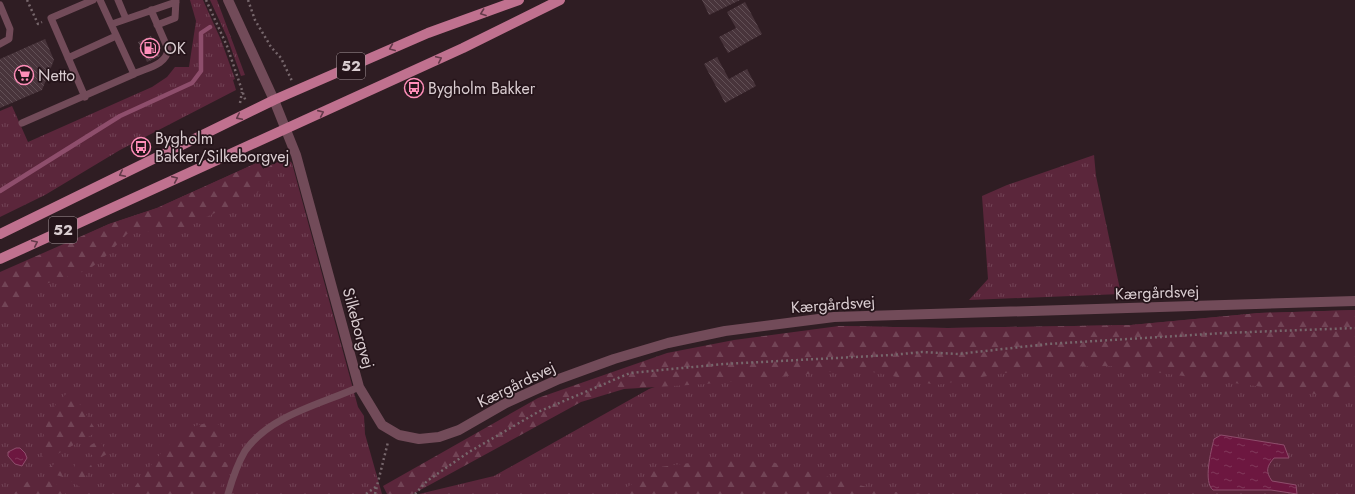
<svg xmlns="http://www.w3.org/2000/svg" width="1355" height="494" font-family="Jost,sans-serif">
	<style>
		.grass { fill: url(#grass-tufts) }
		.forest { fill: url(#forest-firs) }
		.water { fill: url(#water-ripples); stroke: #8e4e6c }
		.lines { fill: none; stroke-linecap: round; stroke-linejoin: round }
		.stream { stroke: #8e4e6c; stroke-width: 4.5 }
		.building { fill: url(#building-back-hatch) }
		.path { stroke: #77676c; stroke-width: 2.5; stroke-dasharray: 2 3; stroke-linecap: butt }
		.lane { stroke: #724b59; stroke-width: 7 }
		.street { stroke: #724b59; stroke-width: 10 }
		.primary { stroke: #c0718f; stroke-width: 10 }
		.oneway { stroke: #633949 }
		.labels { text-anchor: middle; stroke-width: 3.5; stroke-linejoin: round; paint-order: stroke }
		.shield { fill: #25141a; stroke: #a4969a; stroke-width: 1 }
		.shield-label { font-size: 15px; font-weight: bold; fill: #dacdd1 }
		.poi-label { font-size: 16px; fill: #dacdd1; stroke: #25141a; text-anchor: start }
		.street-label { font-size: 16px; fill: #dacdd1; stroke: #25141a }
	</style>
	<defs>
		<pattern id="grass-tufts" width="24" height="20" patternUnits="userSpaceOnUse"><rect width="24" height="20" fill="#5b263b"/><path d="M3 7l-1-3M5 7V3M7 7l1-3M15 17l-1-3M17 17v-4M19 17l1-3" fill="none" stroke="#724456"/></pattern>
		<pattern id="forest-firs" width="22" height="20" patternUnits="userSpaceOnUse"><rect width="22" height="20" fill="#5b263b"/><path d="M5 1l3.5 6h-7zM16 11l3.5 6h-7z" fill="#724456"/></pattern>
		<pattern id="water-ripples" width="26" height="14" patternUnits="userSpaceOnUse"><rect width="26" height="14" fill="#6d1740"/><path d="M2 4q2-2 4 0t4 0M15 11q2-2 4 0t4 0" fill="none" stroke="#81385b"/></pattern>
		<pattern id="building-back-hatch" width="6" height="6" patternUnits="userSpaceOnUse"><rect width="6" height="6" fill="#48343b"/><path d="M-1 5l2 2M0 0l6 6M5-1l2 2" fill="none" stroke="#625056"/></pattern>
	</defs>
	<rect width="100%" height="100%" fill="#2f1d23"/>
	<path class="grass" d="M190 0H203L221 40 235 79 233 80 236 90 120 150 45 195 0 217V111L12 106 28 142 152 87 167 77 175 67H189L196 21Z
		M210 0H217L245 75 241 76 227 37Z
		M1094 155 1096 176 1121 294 969 300 988 279 982 196 1007 185Z
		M286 158 292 163 358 407 364 416 365 434 382 494H0V274L109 224 157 208 259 162 263 169Z
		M1355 310V494H419L494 476 649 389 764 348 839 326 948 328 1131 325 1259 313Z"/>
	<path class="forest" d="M259 162 263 169 275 163 270 181 257 193 183 228 158 234 140 229 127 234 105 257 88 270 30 289 0 318V272L109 224 157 208Z
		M1355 310V396L1351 399 1111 366 1040 367 936 385 858 369 705 384 624 389 581 402 413 494H387L383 486 538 398 667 353 734 340 839 326 948 328 1131 325 1259 313Z
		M72 392 97 432 43 462C43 453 42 443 44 434 47 419 56 396 72 392Z
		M210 422 220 425 223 432 218 449 221 461 229 463 218 494H130C143 475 171 436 192 427 197 425 204 424 210 422Z
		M100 440 107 454 98 459 83 449Z
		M71 456 63 477 46 472 45 469Z
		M79 457 92 466 80 487 68 479Z
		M711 460 768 461 882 491 924 494H616L660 467Z
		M41 478 66 488 65 494H13L28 481Z"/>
	<path class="water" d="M1221 435 1284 445 1289 458H1274C1267 466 1265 471 1272 481L1296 485 1297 494 1271 490H1213C1203 482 1211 451 1214 439Z
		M16 448H20L25 453 27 458 22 466 15 464 8 456V452Z"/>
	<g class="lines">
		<path class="stream" d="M0 191 120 116 192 83 201 71V33L210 27"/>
	</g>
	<path class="building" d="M702 0H740L709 15Z
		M745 2 762 34 728 53 719 37 736 28 727 12Z
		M151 36 160 56 147 62 138 42Z
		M45 39 54 60 42 90 0 108V59Z
		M717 57 729 79 747 69 756 86 725 103 704 64Z"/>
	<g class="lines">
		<path class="path" d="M27 0 38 24 42 22
			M206 0 227 46 246 102
			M248 0 255 20 271 47 281 58 292 81
			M240 103 242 92
			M264 160 281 155
			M366 494 377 486
			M375 494 388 442
			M415 494 427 481 469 452 538 412 630 373 724 364 892 355 922 352 958 354 1048 344 1224 333 1355 328"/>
		<path class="lane" d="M118 0 126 19
			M0 5 10 29 9 39 0 44
			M112 24 176 2
			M157 25 175 18 176 0
			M68 58 116 36
			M134 74C146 68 167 65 168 49L151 10
			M85 97 51 18 93 0
			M22 123 134 74 100 0
			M228 494C232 480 238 463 245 451 270 415 322 404 359 387"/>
		<path class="street" d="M228 0 274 100 296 155 359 387 382 425 399 435 419 439 439 437 459 430 506 403 559 379 614 359 668 343 725 331 834 317 1355 301"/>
		<path class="primary" d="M0 234 274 100 428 33 519 0
			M0 259 463 48 560 0"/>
	</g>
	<defs><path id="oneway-chevron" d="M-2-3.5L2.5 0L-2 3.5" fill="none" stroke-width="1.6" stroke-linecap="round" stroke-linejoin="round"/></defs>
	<g class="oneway">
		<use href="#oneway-chevron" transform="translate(483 13) rotate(160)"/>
		<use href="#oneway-chevron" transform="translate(392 48) rotate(157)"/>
		<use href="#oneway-chevron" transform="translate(439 59) rotate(-25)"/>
		<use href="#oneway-chevron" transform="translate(321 113) rotate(-24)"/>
		<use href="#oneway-chevron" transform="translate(239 117) rotate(154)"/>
		<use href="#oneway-chevron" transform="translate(122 174) rotate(154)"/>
		<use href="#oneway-chevron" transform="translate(175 179) rotate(-24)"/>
		<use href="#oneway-chevron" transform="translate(35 243) rotate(-25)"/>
	</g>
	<defs>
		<symbol id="fuel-ring" viewBox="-11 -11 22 22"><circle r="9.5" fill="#25141a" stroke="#ff8eb9" stroke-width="1.5"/><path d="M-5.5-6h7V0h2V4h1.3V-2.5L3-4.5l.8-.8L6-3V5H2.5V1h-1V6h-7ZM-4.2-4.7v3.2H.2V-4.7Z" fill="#ff8eb9"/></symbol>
		<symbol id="supermarket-ring" viewBox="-11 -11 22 22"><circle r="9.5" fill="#25141a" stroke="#ff8eb9" stroke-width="1.5"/><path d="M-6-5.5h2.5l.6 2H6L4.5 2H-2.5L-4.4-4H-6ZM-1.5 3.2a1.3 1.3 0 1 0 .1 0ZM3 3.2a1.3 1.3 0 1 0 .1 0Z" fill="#ff8eb9"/></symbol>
		<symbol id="bus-ring" viewBox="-11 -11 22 22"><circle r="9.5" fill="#25141a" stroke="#ff8eb9" stroke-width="1.5"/><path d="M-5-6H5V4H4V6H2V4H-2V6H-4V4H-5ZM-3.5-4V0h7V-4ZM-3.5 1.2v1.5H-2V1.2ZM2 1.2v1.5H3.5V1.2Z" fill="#ff8eb9"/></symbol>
	</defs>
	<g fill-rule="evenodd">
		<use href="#fuel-ring" x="139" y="37" width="22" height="22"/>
		<use href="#supermarket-ring" x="13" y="64" width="22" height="22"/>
		<use href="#bus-ring" x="403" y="77" width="22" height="22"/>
		<use href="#bus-ring" x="130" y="136" width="22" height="22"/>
	</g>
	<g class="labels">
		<g class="shield">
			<rect x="337" y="53" width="28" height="26" rx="3"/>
			<rect x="49" y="217" width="28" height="26" rx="3"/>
		</g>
		<g class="shield-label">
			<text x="351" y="71">52</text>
			<text x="63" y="235">52</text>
		</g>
		<g class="poi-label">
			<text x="164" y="54">OK</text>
			<text x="38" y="81">Netto</text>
			<text x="428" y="94">Bygholm Bakker</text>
			<text x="155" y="144">Bygholm<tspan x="155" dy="18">Bakker/Silkeborgvej</tspan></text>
		</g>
		<g class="street-label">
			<text transform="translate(1157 292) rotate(-2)" y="6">Kærgårdsvej</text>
			<text transform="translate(833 304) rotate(-4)" y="6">Kærgårdsvej</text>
			<text transform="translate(359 328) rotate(75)" y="6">Silkeborgvej</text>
			<text transform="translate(516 384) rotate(-26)" y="6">Kærgårdsvej</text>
		</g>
	</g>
</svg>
